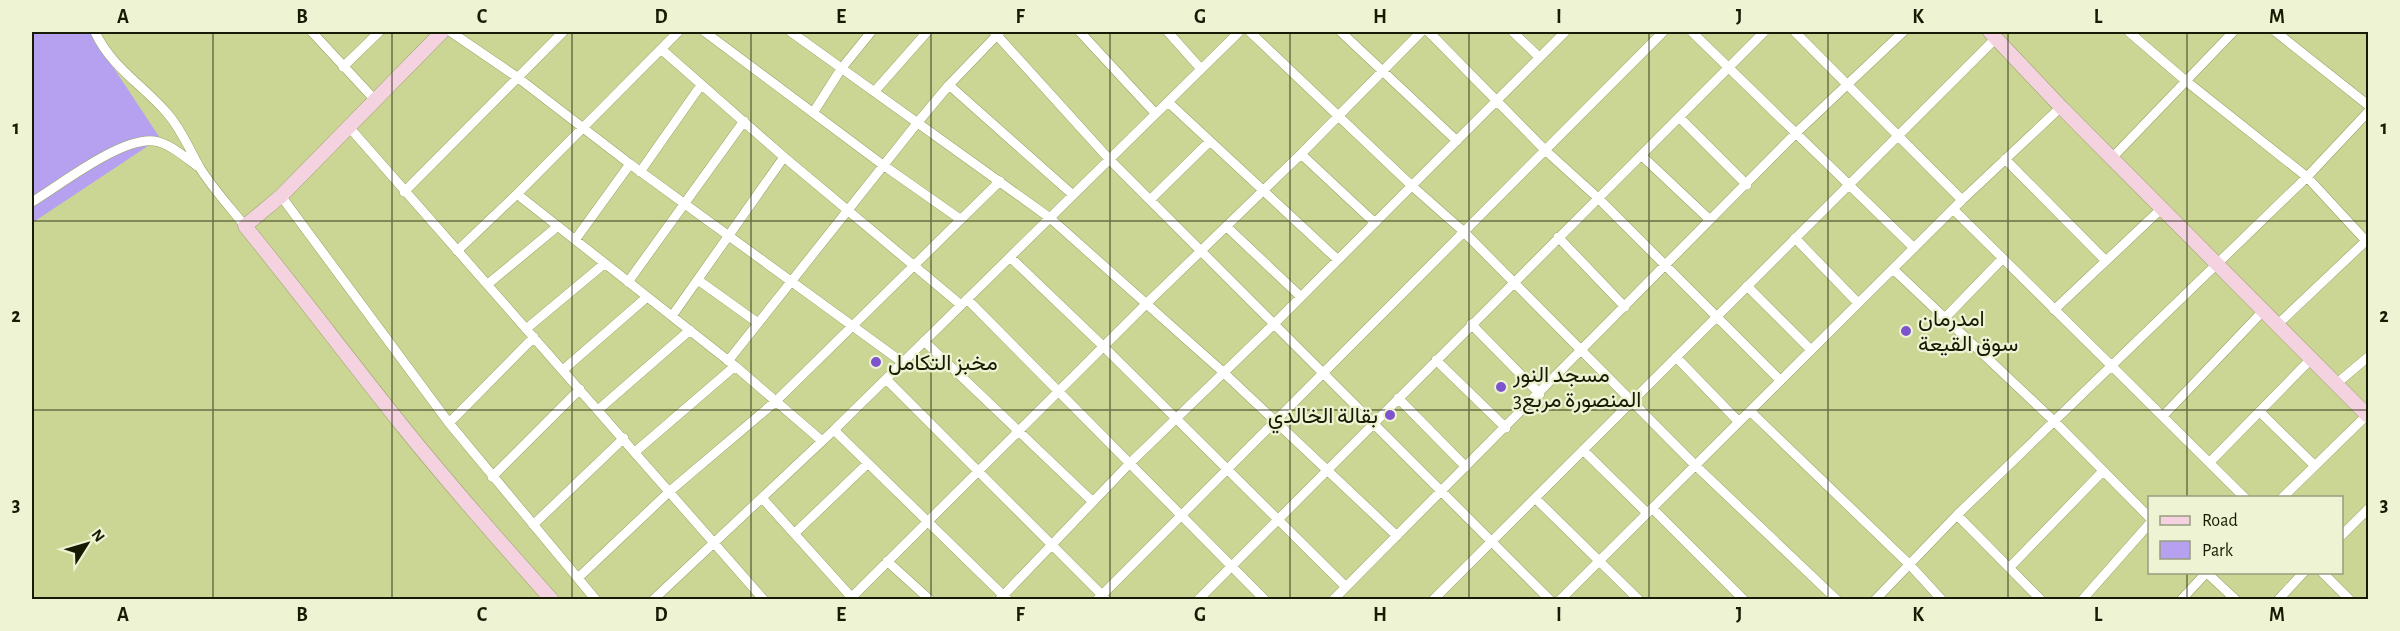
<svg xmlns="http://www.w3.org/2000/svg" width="2400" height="631" font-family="'Alegreya Sans',Vazirmatn,sans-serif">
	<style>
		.green { fill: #b6a1f0 }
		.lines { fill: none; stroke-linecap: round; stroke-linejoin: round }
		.street-casing { stroke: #99a364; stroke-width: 10 }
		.secondary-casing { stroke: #99a364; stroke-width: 15 }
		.street { stroke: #fff; stroke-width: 9 }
		.secondary { stroke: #f4d2e0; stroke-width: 14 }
		.grid { fill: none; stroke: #181b03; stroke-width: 1.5; stroke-opacity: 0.55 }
		.poi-dot { fill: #7d54cd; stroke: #edf3d3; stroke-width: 2 }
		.labels { text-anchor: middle; stroke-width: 4.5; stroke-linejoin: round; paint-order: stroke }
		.poi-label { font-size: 22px; fill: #181b03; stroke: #edf3d3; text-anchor: start }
		.neatline { fill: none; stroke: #181b03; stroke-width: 2 }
		.grid-label { font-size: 20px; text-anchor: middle; font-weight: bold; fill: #181b03 }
	</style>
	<rect width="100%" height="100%" fill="#cbd695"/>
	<path class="green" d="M32 32H90L160 138 32 223Z"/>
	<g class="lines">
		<defs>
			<path id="street" d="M95 32C112 68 142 84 167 113 182 130 189 149 200 168 213 189 230 207 245 226
				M312 32 375 100
				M451 32 517 77 630 164 902 362
				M705 32 883 165 960 219
				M791 32 1050 218 1223 372 1397 536
				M994 32 1109 159 1550 600
				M1080 32 1155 113
				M1168 32 1201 69
				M1250 32 1412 186 1463 231 1695 465 1837 600
				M1341 32 1457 141
				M1429 32 1545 150 1598 198 1780 380
				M1513 32 1539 57
				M1692 32 1914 248
				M1795 32 1962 200
				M2129 32 2186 81 2307 177 2368 243
				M2276 32 2368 105
				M661 49 784 157 961 305
				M343 67 379 32
				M949 85 1073 195
				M874 92 927 32
				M1168 102 1338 260
				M813 113 841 69 871 32
				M1679 117 1747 185
				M349 127 764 600
				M1301 154 1375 223
				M1641 155 1710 220
				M2112 158 2233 32
				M2005 159 2106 261
				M640 172 701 85
				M404 192 563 32
				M517 194 735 366 822 441
				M281 196 449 423 596 600
				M1150 200 1210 141
				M32 202C60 185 121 137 154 141 169 143 185 157 197 166
				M1953 209 2245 498
				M1227 227 1301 297
				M1558 237 1625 307
				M1795 238 1858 303
				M575 240 630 164
				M457 251 517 194 678 32
				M1010 257 1103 346 1346 587
				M1893 269 2054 421 2150 518
				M698 280 758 323
				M628 282 744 121
				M488 284 558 226
				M1747 286 1811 350
				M967 299 1265 600
				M2054 310 2161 209
				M672 316 784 157
				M1944 319 2002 259
				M1471 324 1540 394
				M2277 325 2368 239
				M526 329 604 264
				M924 341 1093 502
				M1676 357 1739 422
				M1436 360 1506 428
				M728 361 918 122 949 85 1000 32
				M563 370 647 297
				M886 379 1105 598
				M2336 384 2368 357
				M1398 398 1466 467
				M598 410 690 330
				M1750 411 1910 565 1942 600
				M2260 412 2314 465
				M2163 416 2263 311
				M449 423 534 337
				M834 430 1008 600
				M1583 450 1647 513
				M635 452 735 366
				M2210 462 2311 359
				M492 477 580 389
				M1535 498 1639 600
				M2282 498 2367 415
				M763 499 854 600
				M1652 508 1744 600
				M1957 515 2041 600
				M533 525 624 438
				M795 533 867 464
				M2342 535 2368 509
				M887 561 930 600
				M2010 567 2103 471
				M2206 572 2236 600
				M2322 572 2350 600
				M578 578 670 491 775 402 1000 181
				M653 600 834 430 1239 32
				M849 600 1146 304 1301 154 1421 32
				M999 600 1130 463 1274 324 1565 32
				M1097 600 1663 32
				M1198 600 1764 32
				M1333 600 1797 132 1903 32
				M1433 600 1996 38
				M1560 600 1962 200 2061 107
				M1875 600 1957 515 2307 177 2368 112
				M2082 600 2150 523
				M2181 600 2207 572
				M2278 600 2304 572"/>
			<path id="secondary" d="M442 32 281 196 245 226C298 291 348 358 400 423 449 484 500 542 552 600
				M1990 32 2061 107 2368 416"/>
		</defs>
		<use href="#street" class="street-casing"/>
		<use href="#secondary" class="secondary-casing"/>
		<use href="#street" class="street"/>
		<use href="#secondary" class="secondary"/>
	</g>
	<path class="grid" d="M213 32V600M392 32V600M572 32V600M751 32V600M931 32V600M1110 32V600M1290 32V600M1469 32V600M1649 32V600M1828 32V600M2008 32V600M2187 32V498M32 221H2368M32 410H2368M2187 572V600"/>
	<g class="poi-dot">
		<circle cx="1906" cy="331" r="6"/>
		<circle cx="876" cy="362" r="6"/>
		<circle cx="1501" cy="387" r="6"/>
		<circle cx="1390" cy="415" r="6"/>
	</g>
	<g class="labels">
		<g class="poi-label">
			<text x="1918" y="326">امدرمان<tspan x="1918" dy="25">سوق القيعة</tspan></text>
			<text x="888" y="370">مخبز التكامل</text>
			<text x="1513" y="382">مسجد النور<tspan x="1513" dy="25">المنصورة مربع3</tspan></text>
			<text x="1378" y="423" text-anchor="end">بقالة الخالدي</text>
		</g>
	</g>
	<rect width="2400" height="631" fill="none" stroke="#edf3d3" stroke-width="66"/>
	<rect x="2148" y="496" width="195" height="78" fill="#edf3d3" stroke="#989d80" stroke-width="1.5"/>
	<rect x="2160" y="516" width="30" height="9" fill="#f4d2e0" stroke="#989d80" stroke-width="1.5"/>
	<text x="2202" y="526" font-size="18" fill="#181b03">Road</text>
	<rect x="2160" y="541" width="30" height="18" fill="#b6a1f0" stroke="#989d80" stroke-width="1.5"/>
	<text x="2202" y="556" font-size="18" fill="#181b03">Park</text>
	<g transform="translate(87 544) rotate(53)" stroke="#edf3d3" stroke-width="4.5" paint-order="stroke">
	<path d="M0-4.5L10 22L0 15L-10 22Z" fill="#181b03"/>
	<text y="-9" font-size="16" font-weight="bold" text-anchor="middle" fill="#181b03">N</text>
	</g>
	<rect x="33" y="33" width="2334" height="565" class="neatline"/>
	<g class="grid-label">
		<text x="123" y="23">A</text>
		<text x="302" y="23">B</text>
		<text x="482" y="23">C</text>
		<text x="661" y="23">D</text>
		<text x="841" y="23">E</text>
		<text x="1020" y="23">F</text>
		<text x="1200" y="23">G</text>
		<text x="1380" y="23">H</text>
		<text x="1559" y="23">I</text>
		<text x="1739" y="23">J</text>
		<text x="1918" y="23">K</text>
		<text x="2098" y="23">L</text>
		<text x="2277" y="23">M</text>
		<text x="16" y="134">1</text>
		<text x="2384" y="134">1</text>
		<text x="16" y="322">2</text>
		<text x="2384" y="322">2</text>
		<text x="16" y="511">3</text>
		<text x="2384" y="511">3</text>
		<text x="123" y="621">A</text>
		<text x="302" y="621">B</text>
		<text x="482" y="621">C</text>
		<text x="661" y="621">D</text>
		<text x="841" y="621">E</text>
		<text x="1020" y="621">F</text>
		<text x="1200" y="621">G</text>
		<text x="1380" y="621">H</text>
		<text x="1559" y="621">I</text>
		<text x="1739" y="621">J</text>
		<text x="1918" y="621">K</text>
		<text x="2098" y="621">L</text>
		<text x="2277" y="621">M</text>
	</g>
</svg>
